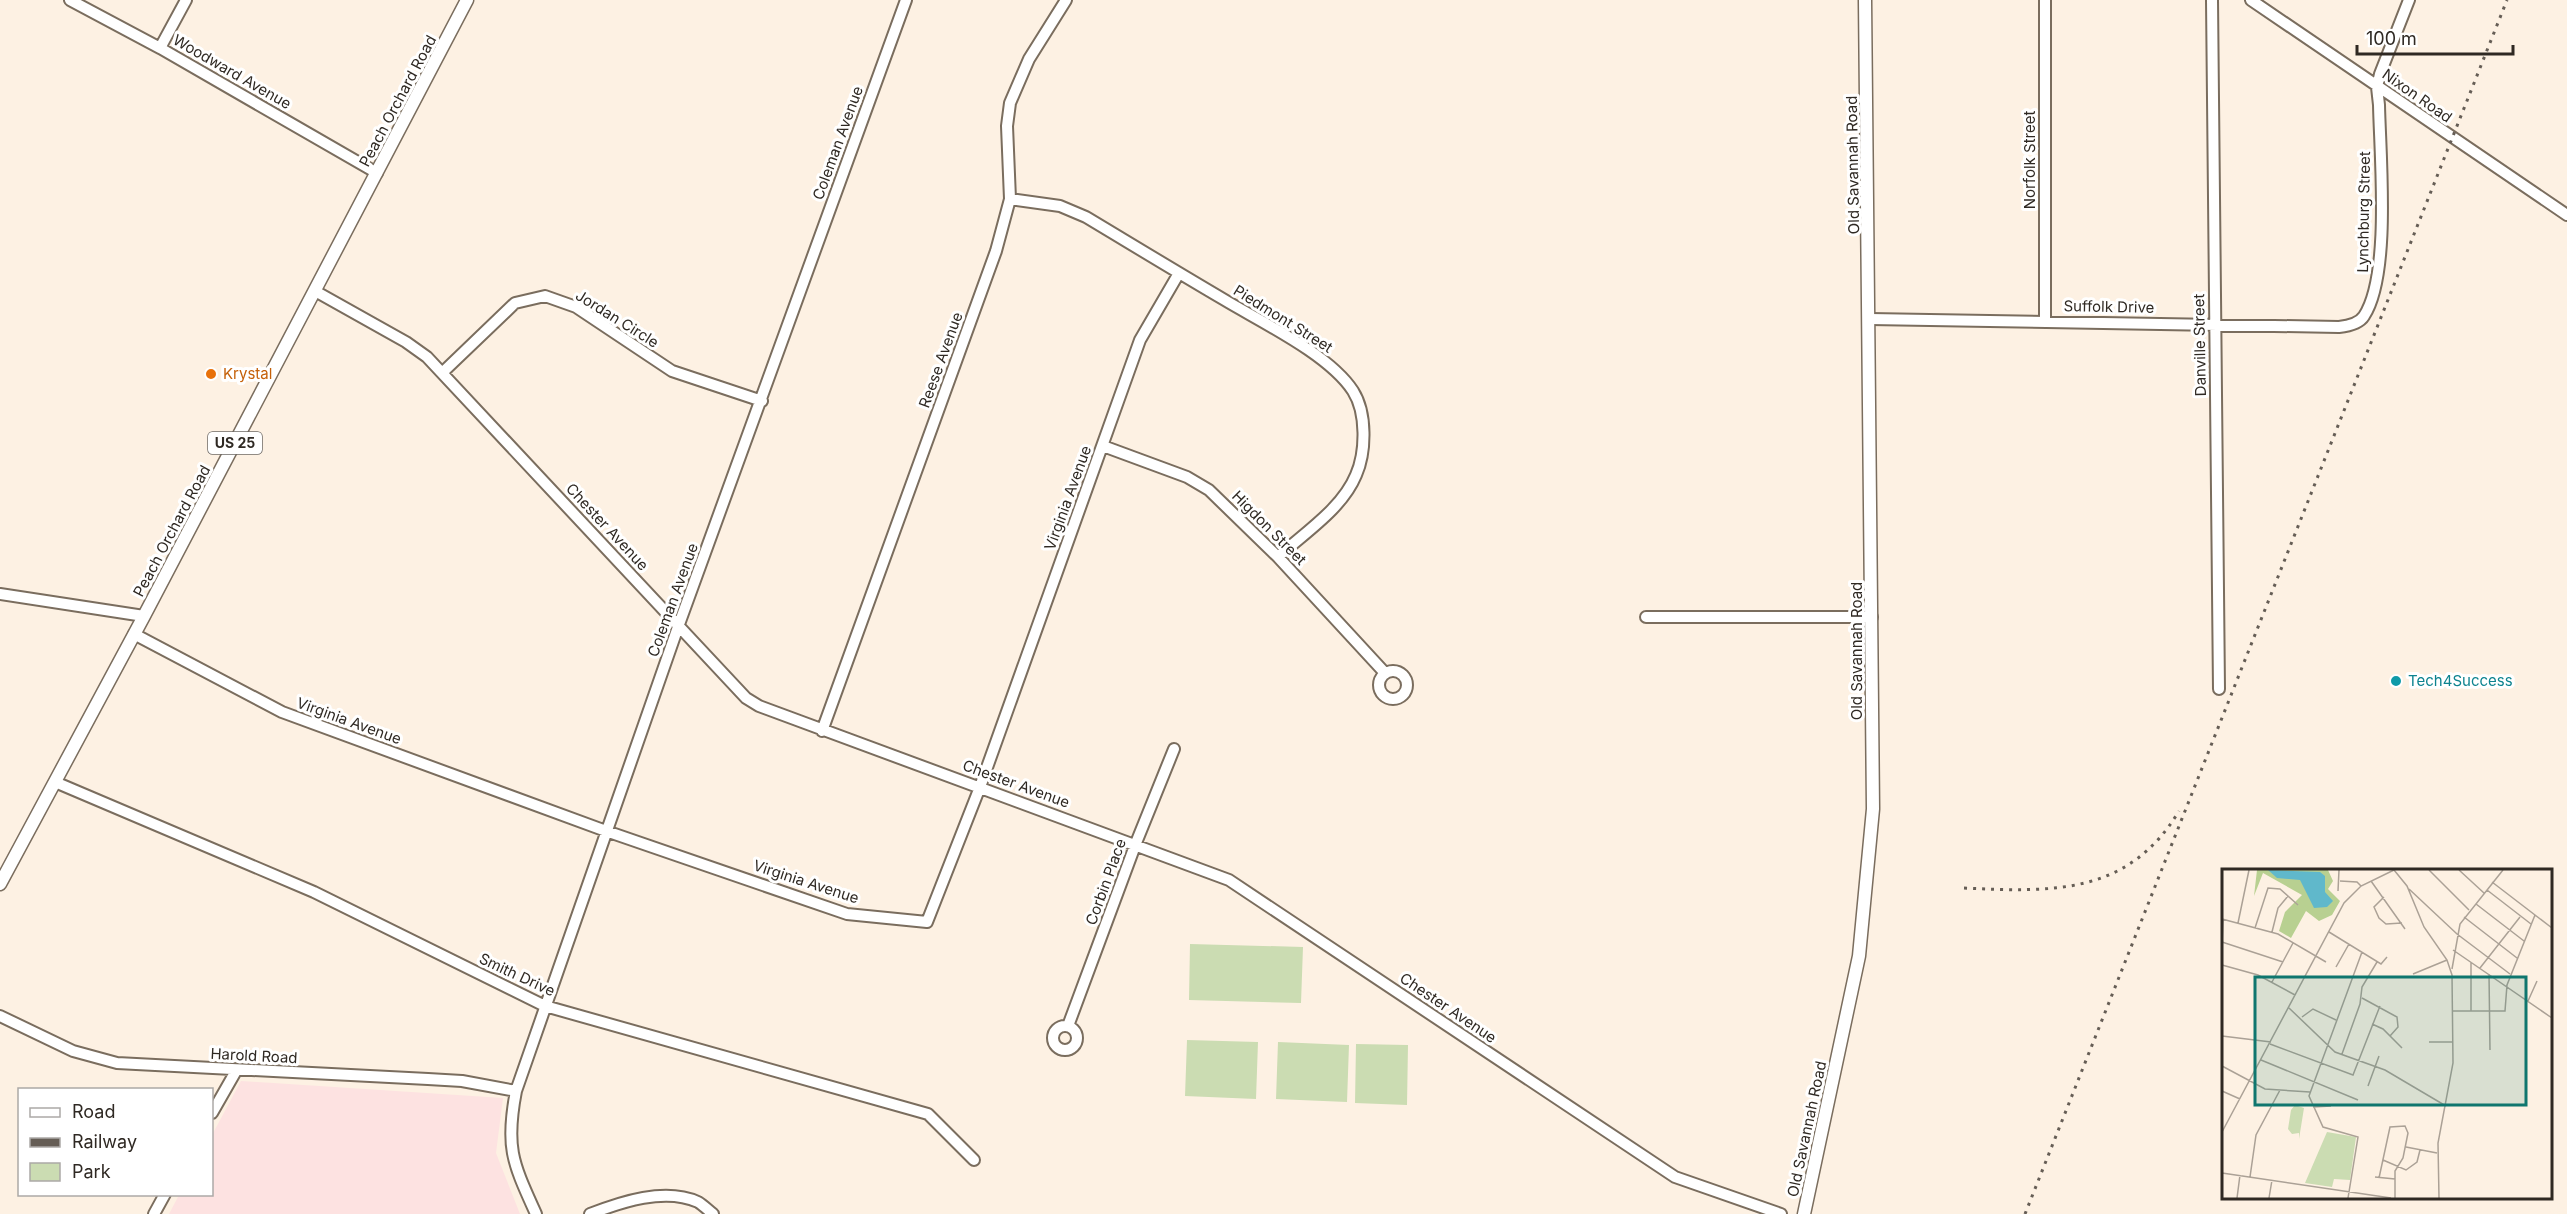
<svg xmlns="http://www.w3.org/2000/svg" width="2567" height="1214" font-family="Inter,sans-serif">
	<style>
		.education { fill: #fde2e1 }
		.green { fill: #cbdcb2 }
		.lines { fill: none; stroke-linecap: round; stroke-linejoin: round }
		.minor-casing { stroke: #7a6d5e; stroke-width: 14 }
		.major-casing { stroke: #7a6d5e; stroke-width: 15 }
		.minor { stroke: #fff; stroke-width: 10 }
		.major { stroke: #fff; stroke-width: 12 }
		.rail { stroke: #655d55; stroke-width: 3; stroke-dasharray: 3 6; stroke-linecap: butt }
		.food-dot { fill: #e8710a; stroke: #fff; stroke-width: 2 }
		.culture-dot { fill: #0f9aa8; stroke: #fff; stroke-width: 2 }
		.labels { text-anchor: middle; stroke-width: 6; stroke-linejoin: round; paint-order: stroke }
		.shield { fill: #fff; stroke: #6d6965; stroke-width: 1.5 }
		.shield-label { font-size: 14px; font-weight: bold; fill: #2f2923 }
		.street-label { font-size: 15px; fill: #2f2923; stroke: #fff }
		.food-label { font-size: 15px; fill: #c56008; stroke: #fff; text-anchor: start }
		.culture-label { font-size: 15px; fill: #0d838f; stroke: #fff; text-anchor: start }
		.inset-road { fill: none; stroke: #aba196; stroke-width: 1.5 }
		.view { fill: #0f766e; fill-opacity: 0.15; stroke: #0f766e; stroke-width: 3 }
		.inset-edge { fill: none; stroke: #2f2923; stroke-width: 3 }
	</style>
	<rect width="100%" height="100%" fill="#fdf1e3"/>
	<path class="education" d="M241 1081 503 1098 496 1153 520 1214H169L179 1195 212 1194V1135Z"/>
	<path class="green" d="M1190 944 1303 947 1301 1003 1189 1000Z
		M1187 1040 1258 1042 1256 1099 1185 1096Z
		M1278 1042 1349 1045 1347 1102 1276 1099Z
		M1356 1044 1408 1045 1407 1105 1355 1103Z"/>
	<g class="lines">
		<defs>
			<path id="minor" d="M70 0 160 48 377 173
				M2212 0 2219 689
				M2251 0 2567 215
				M160 48 186 0
				M1010 199 1060 206 1086 217C1131 244 1177 272 1223 299 1261 322 1329 354 1353 391 1367 413 1366 452 1356 475 1342 509 1304 533 1278 557
				M315 291 406 342 427 357 746 698 759 706 1229 880 1675 1177 1781 1214
				M1870 319 2339 327C2348 326 2359 324 2364 316 2391 275 2380 156 2379 105L2377 87 2380 74 2409 0
				M2045 320V0
				M443 372 515 303 545 296 576 307 672 371 762 401
				M1103 446 1187 477 1209 490 1278 557 1385 673
				M0 594 144 616
				M1646 617H1872
				M134 634 282 712 606 831 847 914 927 922 980 787 1140 340 1179 273
				M1379 685a14 14 0 1 1 28 0a14 14 0 1 1-28 0Z
				M822 731 996 251 1010 199 1007 126 1010 103 1029 59 1066 0
				M55 782 314 892 545 1006 928 1114 974 1160
				M0 1016 73 1051 117 1063 428 1079 462 1081 516 1091
				M1068 1026 1136 843 1174 749
				M1053 1038a12 12 0 1 1 24 0a12 12 0 1 1-24 0Z
				M212 1113 236 1071
				M154 1214 165 1194
				M536 1214C513 1163 505 1148 516 1091L678 627 906 0
				M590 1214C621 1202 665 1187 698 1202 703 1205 708 1210 713 1214"/>
			<path id="major" d="M0 884 144 616 467 0
				M1804 1214 1859 956 1873 809 1865 0"/>
		</defs>
		<use href="#minor" class="minor-casing"/>
		<use href="#major" class="major-casing"/>
		<use href="#minor" class="minor"/>
		<use href="#major" class="major"/>
		<path class="rail" d="M1964 888C2051 892 2128 896 2179 811
			M2025 1214 2507 0"/>
	</g>
	<circle class="food-dot" cx="211" cy="374" r="6"/>
	<circle class="culture-dot" cx="2396" cy="681" r="6"/>
	<g class="labels">
		<rect class="shield" x="208" y="432" width="54" height="22" rx="4.5"/>
		<g class="shield-label">
			<text x="235" y="448">US 25</text>
		</g>
		<g class="street-label">
			<text transform="translate(232 72) rotate(30)" y="5">Woodward Avenue</text>
			<text transform="translate(2417 96) rotate(35)" y="5">Nixon Road</text>
			<text transform="translate(398 101) rotate(-62)" y="5">Peach Orchard Road</text>
			<text transform="translate(838 143) rotate(-70)" y="5">Coleman Avenue</text>
			<text transform="translate(2030 160) rotate(-90)" y="5">Norfolk Street</text>
			<text transform="translate(1853 165) rotate(-91)" y="5">Old Savannah Road</text>
			<text transform="translate(2364 212) rotate(-89)" y="5">Lynchburg Street</text>
			<text transform="translate(2109 307) rotate(1)" y="5">Suffolk Drive</text>
			<text transform="translate(617 319) rotate(32)" y="5">Jordan Circle</text>
			<text transform="translate(1283 319) rotate(32)" y="5">Piedmont Street</text>
			<text transform="translate(2200 345) rotate(-91)" y="5">Danville Street</text>
			<text transform="translate(941 360) rotate(-70)" y="5">Reese Avenue</text>
			<text transform="translate(1068 498) rotate(-70)" y="5">Virginia Avenue</text>
			<text transform="translate(607 527) rotate(47)" y="5">Chester Avenue</text>
			<text transform="translate(1269 528) rotate(45)" y="5">Higdon Street</text>
			<text transform="translate(172 531) rotate(-62)" y="5">Peach Orchard Road</text>
			<text transform="translate(673 600) rotate(-70)" y="5">Coleman Avenue</text>
			<text transform="translate(1857 651) rotate(-90)" y="5">Old Savannah Road</text>
			<text transform="translate(349 721) rotate(20)" y="5">Virginia Avenue</text>
			<text transform="translate(1016 784) rotate(20)" y="5">Chester Avenue</text>
			<text transform="translate(806 882) rotate(18)" y="5">Virginia Avenue</text>
			<text transform="translate(1106 882) rotate(-70)" y="5">Corbin Place</text>
			<text transform="translate(517 975) rotate(25)" y="5">Smith Drive</text>
			<text transform="translate(1448 1008) rotate(34)" y="5">Chester Avenue</text>
			<text transform="translate(254 1056) rotate(3)" y="5">Harold Road</text>
			<text transform="translate(1807 1129) rotate(-78)" y="5">Old Savannah Road</text>
		</g>
		<g class="food-label">
			<text x="223" y="379">Krystal</text>
		</g>
		<g class="culture-label">
			<text x="2408" y="686">Tech4Success</text>
		</g>
	</g>
	<g transform="translate(2222 869)">
		<rect width="330" height="330" fill="#fdf1e3"/>
		<path d="M73 236 82 239 77 270V264L70 265 66 260 69 241ZM105 263 134 268 128 311 112 310 110 318 83 314Z" fill="#cbdcb2"/>
		<path d="M35 1H106L111 12 106 20 118 32 110 46 97 52 84 42 69 69 57 62 63 43 80 26 41 4 32 27Z" fill="#b8d091"/>
		<path d="M46 1 98 3 103 7V23L111 32 105 38 92 39 78 11 55 9Z" fill="#60b8cb"/>
		<path class="inset-road" d="M172 1 185 17 202 58 225 91 230 106 231 194 216 274 217 329M207 1 247 41M237 1 262 24M118 12 135 13 139 17M149 12 183 60M270 13 330 59M187 20 235 65 288 105M265 21 309 55M116 22 117 1M162 28 152 38 157 49 164 55 180 54M254 35 302 72M242 48 295 89M0 50 56 65 104 93M16 54 27 1M33 59 46 19 58 20 76 36M50 63 56 39 66 27M107 63 159 95 165 88M0 73 61 93M0 76 1 50M231 81 330 149M0 96 36 106 73 126M114 98 127 75M258 99 298 48M230 100 238 55 281 1M191 105 225 91M267 105 268 181M50 113 71 74M140 129 175 148 176 158 168 167M306 132 315 112M67 139 113 183 163 201 224 237M231 142H283L285 116 313 46M249 142V93M80 148 91 140 114 151M150 155 161 160 180 179M0 167 49 173M207 173H231M48 175 131 206 158 137M120 185 138 135 140 118 155 93M39 191 136 231M0 197 43 220 88 223M146 217 157 187M0 222 18 230M91 238 109 237M0 263 122 34 139 17 172 1M184 278 215 284M161 291 184 301 195 293 198 281M0 304 169 329M28 308 34 266 58 221M153 308 173 310M157 309 168 258 183 257 186 264 181 289 173 302V329M15 329 18 306M47 329 50 311M126 329 136 268 101 258 87 227 140 83"/>
		<path class="view" d="M33 108H304V236H33Z"/>
		<rect width="330" height="330" class="inset-edge"/>
	</g>
	<rect x="18" y="1088" width="195" height="108" fill="#ffffff" stroke="#aca9a7" stroke-width="1.5"/>
	<rect x="30" y="1108" width="30" height="9" fill="#ffffff" stroke="#aca9a7" stroke-width="1.5"/>
	<text x="72" y="1118" font-size="18" fill="#2f2923">Road</text>
	<rect x="30" y="1138" width="30" height="9" fill="#655d55" stroke="#aca9a7" stroke-width="1.5"/>
	<text x="72" y="1148" font-size="18" fill="#2f2923">Railway</text>
	<rect x="30" y="1163" width="30" height="18" fill="#cbdcb2" stroke="#aca9a7" stroke-width="1.5"/>
	<text x="72" y="1178" font-size="18" fill="#2f2923">Park</text>
	<path d="M2357 45v9h156v-9" fill="none" stroke="#2f2923" stroke-width="3"/>
	<text x="2366" y="45" font-size="18" fill="#2f2923" stroke="#ffffff" stroke-width="4.5" paint-order="stroke">100 m</text>
</svg>
